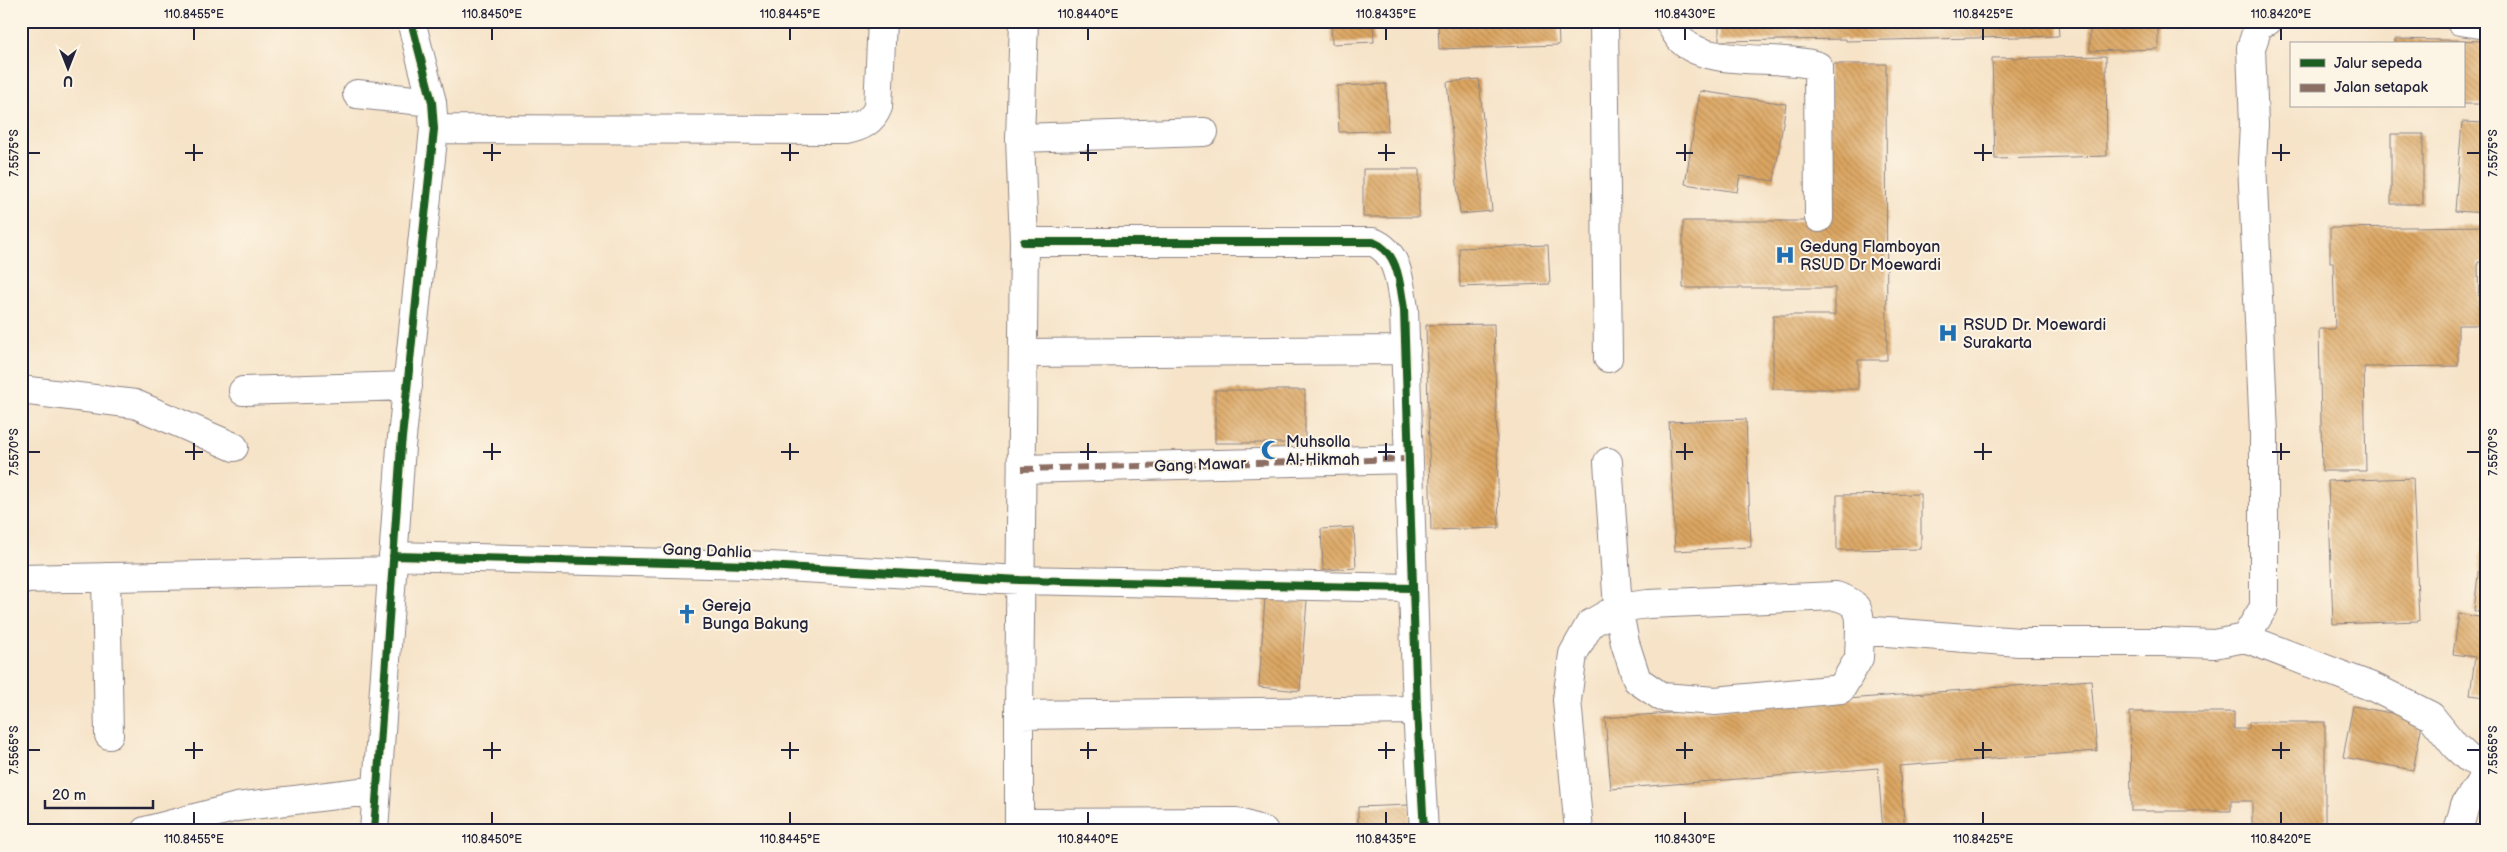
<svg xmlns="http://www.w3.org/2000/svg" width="2507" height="852" font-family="'Balsamiq Sans',sans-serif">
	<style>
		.building { fill: url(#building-back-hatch) }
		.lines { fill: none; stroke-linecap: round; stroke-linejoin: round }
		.minor-casing { stroke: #8c8282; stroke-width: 30 }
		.minor { stroke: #fff; stroke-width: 28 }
		.quiet { stroke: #8d6e63; stroke-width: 6; stroke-dasharray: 12 6; stroke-linecap: butt }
		.cycleway-casing { stroke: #fcf5e5; stroke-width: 11 }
		.cycleway { stroke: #1b5e20; stroke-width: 8 }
		.ticks { fill: none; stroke: #22223b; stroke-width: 2 }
		.labels { text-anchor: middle; stroke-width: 4; stroke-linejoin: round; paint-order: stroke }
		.poi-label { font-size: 16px; fill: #22223b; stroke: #fcf5e5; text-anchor: start }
		.street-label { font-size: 16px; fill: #22223b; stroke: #fcf5e5 }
		.neatline { fill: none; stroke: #22223b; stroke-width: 2 }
		.ticks-label { font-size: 12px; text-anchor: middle; fill: #22223b }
	</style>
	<defs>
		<pattern id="building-back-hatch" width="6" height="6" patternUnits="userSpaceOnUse" patternTransform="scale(1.25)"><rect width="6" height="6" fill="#dca661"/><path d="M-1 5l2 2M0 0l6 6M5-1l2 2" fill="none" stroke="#b28751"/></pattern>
	</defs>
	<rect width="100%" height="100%" fill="#fcf5e5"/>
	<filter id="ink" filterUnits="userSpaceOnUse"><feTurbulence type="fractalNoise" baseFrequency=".02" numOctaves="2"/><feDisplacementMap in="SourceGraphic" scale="10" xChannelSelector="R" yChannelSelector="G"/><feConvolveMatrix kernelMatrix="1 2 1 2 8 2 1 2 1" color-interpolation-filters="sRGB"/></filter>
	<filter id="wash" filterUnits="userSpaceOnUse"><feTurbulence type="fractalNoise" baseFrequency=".0096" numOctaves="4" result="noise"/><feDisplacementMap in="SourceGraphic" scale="20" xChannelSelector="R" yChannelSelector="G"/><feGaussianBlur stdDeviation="1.12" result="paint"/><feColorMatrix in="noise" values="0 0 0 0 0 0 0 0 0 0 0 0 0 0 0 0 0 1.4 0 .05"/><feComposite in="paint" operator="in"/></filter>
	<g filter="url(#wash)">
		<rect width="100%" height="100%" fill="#f6e3c8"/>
		<g id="blocks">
			<path class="building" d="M1331 21H1373L1374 42 1332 44Z
				M1438 21H1558L1559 45 1439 49Z
				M1719 21H2058L2059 36 1846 41V39L1719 41Z
				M2090 21H2158V49L2090 51Z
				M2395 39 2486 41V104H2463V44H2395Z
				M2106 56 2107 156 1995 159 1992 58Z
				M1829 64H1886L1887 360H1858V389H1773V315H1835V288H1683V221H1830Z
				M1479 79 1492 211 1460 214 1447 82Z
				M1386 84 1388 131 1339 132 1337 86Z
				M1700 91 1786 104 1774 181 1740 176 1737 192 1685 184Z
				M2462 122 2486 123V213L2455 211Z
				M2391 134H2423V204H2391Z
				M1363 169H1419V217H1363Z
				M2486 226V262H2478L2479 325H2458V366L2364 367 2366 471H2322L2319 329H2335L2333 262H2330V228Z
				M1548 245 1550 284 1460 287 1459 248Z
				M1494 324 1499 528 1431 530 1426 325Z
				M1215 390H1305V443H1215Z
				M1746 419 1751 547 1675 551 1669 422Z
				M2413 478 2419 621 2333 624 2328 481Z
				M1921 494V549L1837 550V495Z
				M1354 527 1356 568 1323 570 1321 529Z
				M2482 538H2486V612L2474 611Z
				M1265 597 1307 600 1300 691 1259 687Z
				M2459 614 2486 618V697L2470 695 2475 657 2453 654Z
				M2091 680 2097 751 1899 766 1905 831H1883L1878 768 1611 789 1605 718Z
				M2353 706 2423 719 2413 770 2343 757Z
				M2130 712H2234V729H2249V722H2325V831H2252V801H2231V811H2131Z
				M1409 805 1410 831H1358V807Z
				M2131 826 2132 831H2087V829Z"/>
		</g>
	</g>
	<g filter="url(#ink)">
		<use href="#blocks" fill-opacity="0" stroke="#8c8282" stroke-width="1"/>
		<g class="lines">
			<defs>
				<path id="minor" d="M1604 21 1608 358
					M1669 21C1672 27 1677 36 1682 41 1711 68 1781 54 1818 66L1819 218
					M2460 21 2486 25
					M357 94 432 102
					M434 129 846 130C861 127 872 122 878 107L882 21
					M1020 138 1204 132
					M1024 242H1373C1399 252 1400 285 1404 309L1417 710 1424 831
					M1023 353 1406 350
					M21 390 135 404 234 447
					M243 391 408 386
					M1608 462 1618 608 1625 643 1637 680 1662 697 1715 701 1841 689 1859 658 1860 630
					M1022 469 1409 459
					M393 556 749 565 1020 580 1413 588
					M106 577 109 735
					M21 579 392 571
					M2245 638 2375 688 2431 716 2455 746 2469 759 2486 766
					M1019 715 1417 710
					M1020 823 1236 822 1264 831
					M145 831 237 807 377 790
					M374 831 401 447 434 129 432 102 411 21
					M1019 831V715L1024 242 1020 138 1024 21
					M1579 831 1567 700 1573 654 1590 624 1618 608 1648 604 1836 596C1856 602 1861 609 1860 630L2019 642H2162L2214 644 2245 638 2264 607V434L2252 162 2254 125 2251 48 2259 24 2268 21
					M2458 831 2465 805 2486 774"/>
			</defs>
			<use href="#minor" class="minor-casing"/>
			<use href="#minor" class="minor"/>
			<path class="quiet" d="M1022 469 1409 459"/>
			<defs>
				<path id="cycleway" d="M1024 242H1373C1399 252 1400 285 1404 309L1417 710 1424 831
					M393 556 749 565 1020 580 1413 588
					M374 831 401 447 434 129 432 102 411 21"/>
			</defs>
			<use href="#cycleway" class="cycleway-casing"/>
			<use href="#cycleway" class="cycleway"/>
		</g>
	</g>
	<path class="ticks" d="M194 28V40M492 28V40M790 28V40M1088 28V40M1386 28V40M1685 28V40M1983 28V40M2281 28V40M194 144V161M492 144V161M790 144V161M1088 144V161M1386 144V161M1685 144V161M1983 144V161M2281 144V161M28 153H40M185 153H203M483 153H501M781 153H799M1080 153H1097M1378 153H1395M1676 153H1693M1974 153H1992M2272 153H2290M2467 153H2480M194 443V460M492 443V460M790 443V460M1088 443V460M1386 443V460M1685 443V460M1983 443V460M2281 443V460M28 452H40M185 452H203M483 452H501M781 452H799M1080 452H1097M1378 452H1395M1676 452H1693M1974 452H1992M2272 452H2290M2467 452H2480M194 742V759M492 742V759M790 742V759M1088 742V759M1386 742V759M1685 742V759M1983 742V759M2281 742V759M28 750H40M185 750H203M483 750H501M781 750H799M1080 750H1097M1378 750H1395M1676 750H1693M1974 750H1992M2272 750H2290M2467 750H2480M194 812V824M492 812V824M790 812V824M1088 812V824M1386 812V824M1685 812V824M1983 812V824M2281 812V824"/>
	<defs>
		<symbol id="hospital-bare" viewBox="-9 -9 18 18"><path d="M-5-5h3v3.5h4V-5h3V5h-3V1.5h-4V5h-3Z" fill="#1f6fb2" stroke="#fcf5e5" stroke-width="2.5" paint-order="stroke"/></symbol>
		<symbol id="mosque-bare" viewBox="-9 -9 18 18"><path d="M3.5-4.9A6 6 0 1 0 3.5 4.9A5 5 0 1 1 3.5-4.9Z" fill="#1f6fb2" stroke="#fcf5e5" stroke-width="2.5" paint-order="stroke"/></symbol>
		<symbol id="church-bare" viewBox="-9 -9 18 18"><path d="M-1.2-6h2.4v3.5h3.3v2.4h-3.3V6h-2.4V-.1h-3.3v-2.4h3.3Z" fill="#1f6fb2" stroke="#fcf5e5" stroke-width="2.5" paint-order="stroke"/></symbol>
	</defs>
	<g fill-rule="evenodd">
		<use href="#hospital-bare" x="1771" y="241" width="28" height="28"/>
		<use href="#hospital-bare" x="1934" y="319" width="28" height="28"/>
		<use href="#mosque-bare" x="1257" y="436" width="28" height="28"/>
		<use href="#church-bare" x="673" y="600" width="28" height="28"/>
	</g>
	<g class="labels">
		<g class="poi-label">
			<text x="1800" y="252">Gedung Flamboyan<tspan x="1800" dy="18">RSUD Dr Moewardi</tspan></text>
			<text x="1963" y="330">RSUD Dr. Moewardi<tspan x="1963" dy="18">Surakarta</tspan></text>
			<text x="1286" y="447">Muhsolla<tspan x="1286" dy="18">Al-Hikmah</tspan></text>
			<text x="702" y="611">Gereja<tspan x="702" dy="18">Bunga Bakung</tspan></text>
		</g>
		<g class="street-label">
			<text transform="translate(1200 464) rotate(-2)" y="6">Gang Mawar</text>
			<text transform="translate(707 550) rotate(2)" y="6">Gang Dahlia</text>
		</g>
	</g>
	<rect width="2507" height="852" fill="none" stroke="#fcf5e5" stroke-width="55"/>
	<rect x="2290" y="42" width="175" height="65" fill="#fcf5e5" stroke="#a5a1a1"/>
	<rect x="2300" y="59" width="25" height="8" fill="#1b5e20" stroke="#a5a1a1"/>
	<text x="2334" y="68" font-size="15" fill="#22223b">Jalur sepeda</text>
	<rect x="2300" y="84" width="25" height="8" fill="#8d6e63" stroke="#a5a1a1"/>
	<text x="2334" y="92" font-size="15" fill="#22223b">Jalan setapak</text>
	<g transform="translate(68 68) rotate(180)" stroke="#fcf5e5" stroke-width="4" paint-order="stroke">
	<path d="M0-4L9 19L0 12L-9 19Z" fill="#22223b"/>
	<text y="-8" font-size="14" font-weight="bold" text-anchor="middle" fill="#22223b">U</text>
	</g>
	<path d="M45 800v8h108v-8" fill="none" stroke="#22223b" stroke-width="2.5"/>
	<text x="52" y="800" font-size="15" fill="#22223b" stroke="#fcf5e5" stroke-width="4" paint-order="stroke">20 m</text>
	<rect x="28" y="28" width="2452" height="796" class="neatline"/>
	<g class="ticks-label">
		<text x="194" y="18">110.8455°E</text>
		<text x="492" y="18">110.8450°E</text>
		<text x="790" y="18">110.8445°E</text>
		<text x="1088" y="18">110.8440°E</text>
		<text x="1386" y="18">110.8435°E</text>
		<text x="1685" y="18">110.8430°E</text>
		<text x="1983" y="18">110.8425°E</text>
		<text x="2281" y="18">110.8420°E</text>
		<text transform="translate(2493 153) rotate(-90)" y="4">7.5575°S</text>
		<text transform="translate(14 153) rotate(-90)" y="4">7.5575°S</text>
		<text transform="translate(2493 452) rotate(-90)" y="4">7.5570°S</text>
		<text transform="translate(14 452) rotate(-90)" y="4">7.5570°S</text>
		<text transform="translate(2493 750) rotate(-90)" y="4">7.5565°S</text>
		<text transform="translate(14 750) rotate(-90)" y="4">7.5565°S</text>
		<text x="194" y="843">110.8455°E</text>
		<text x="492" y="843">110.8450°E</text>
		<text x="790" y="843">110.8445°E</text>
		<text x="1088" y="843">110.8440°E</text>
		<text x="1386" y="843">110.8435°E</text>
		<text x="1685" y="843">110.8430°E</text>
		<text x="1983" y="843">110.8425°E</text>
		<text x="2281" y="843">110.8420°E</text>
	</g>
</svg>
